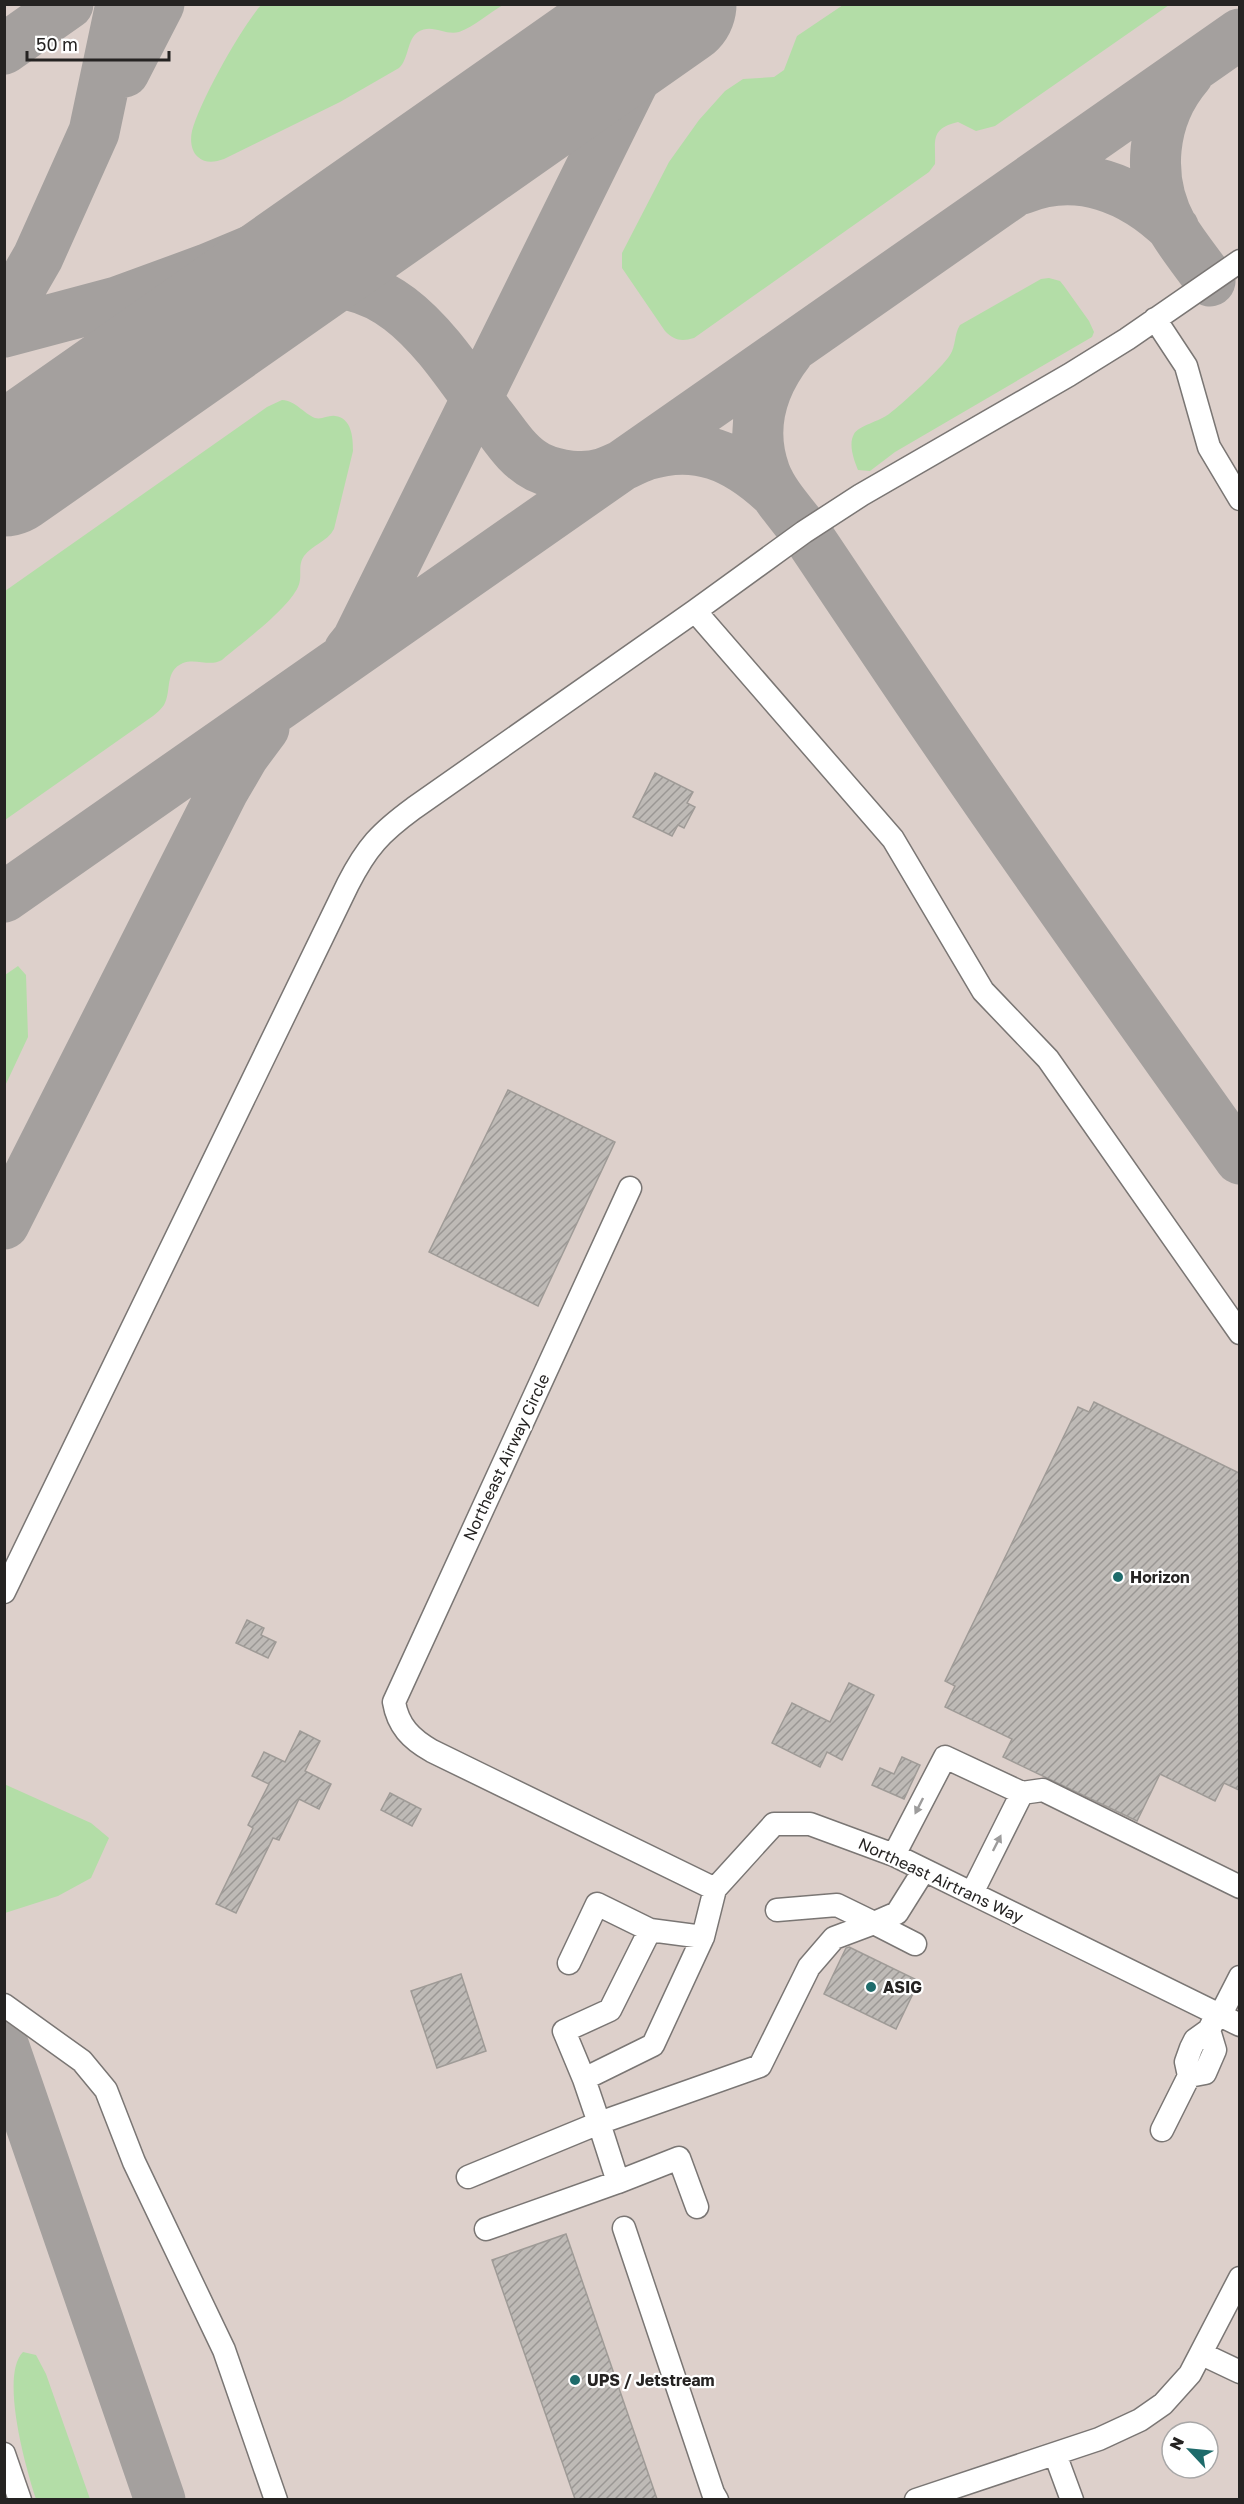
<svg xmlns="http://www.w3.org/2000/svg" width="1244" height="2504" font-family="'Golos Text',sans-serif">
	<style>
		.built { fill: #ddd0cb; fill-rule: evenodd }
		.grass { fill: #b3dda7 }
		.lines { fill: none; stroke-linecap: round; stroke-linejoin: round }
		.taxiway { stroke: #a4a09e; stroke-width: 51 }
		.runway { stroke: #a4a09e; stroke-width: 129 }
		.building { fill: url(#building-hatch); stroke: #9f9b97; stroke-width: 1.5 }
		.minor-casing { stroke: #7a7674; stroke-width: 25 }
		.minor { stroke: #fff; stroke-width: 22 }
		.oneway { fill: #9d9c9c }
		.poi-dot { fill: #1e6b6b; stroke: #fff; stroke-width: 2 }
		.labels { text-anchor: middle; stroke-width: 4.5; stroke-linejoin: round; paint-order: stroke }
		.street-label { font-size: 16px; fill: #252322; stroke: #fff }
		.poi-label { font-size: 16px; font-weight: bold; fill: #252322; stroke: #fff; text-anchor: start }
	</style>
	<defs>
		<pattern id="building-hatch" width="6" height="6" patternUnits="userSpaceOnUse" patternTransform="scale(1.5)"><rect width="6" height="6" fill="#bebab6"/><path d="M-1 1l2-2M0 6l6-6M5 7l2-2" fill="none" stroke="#9a9794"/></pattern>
	</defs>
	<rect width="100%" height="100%" fill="#e4dedc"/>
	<path class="built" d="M5 5H1239V2499L5 2500ZM1172 2432H1208V2468H1172Z"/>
	<path class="grass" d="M261 5V4L503 5C489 13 475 26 459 32 445 36 432 23 418 32 407 39 409 59 399 68L340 102 224 159C215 162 206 164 198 157 191 151 190 140 192 131 200 101 241 28 261 5Z
		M843 5H1169L995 126 976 131 958 122C929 129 936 141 935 164L929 172 694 338C681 342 674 340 665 331L622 268V253L669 162 699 120 725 91 743 79 774 77 784 70 797 36Z
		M1049 278 1060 281 1064 286 1089 321 1094 332 1092 337 895 452 870 471 858 470C854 460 848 444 854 434 858 426 880 421 889 414 902 404 942 368 950 355 956 346 954 334 960 325L1041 279Z
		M282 400C296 401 303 413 315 418 322 420 328 415 335 416 352 418 353 438 353 451L334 529C327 542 312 545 304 556 297 566 303 577 298 587 287 610 242 643 222 660 210 667 196 658 183 663 164 671 172 691 164 705 161 709 157 713 153 716L5 820V591L267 407Z
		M18 966 26 975 28 1037 5 1086V975Z
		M4 1784 91 1823 109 1838 91 1878 58 1896 5 1913Z
		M23 2352 36 2355 46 2374 90 2499H36C25 2466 0 2375 23 2352Z"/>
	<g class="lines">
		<path class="taxiway" d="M4 49 68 4
			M124 72 159 4
			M1188 74C1151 117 1145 179 1173 229 1184 247 1198 264 1210 281
			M1022 189C1078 166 1133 189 1174 229
			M253 298C266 294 279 289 292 286 392 264 438 346 489 415 504 433 516 456 538 467 557 476 584 480 604 473 619 468 632 460 646 455 697 439 736 457 773 491
			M4 316 38 257 94 132 121 4
			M4 332 117 302 207 269 298 231 508 119
			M789 351C761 387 749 429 765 473 774 496 792 514 806 533 831 570 856 608 882 646 998 819 1119 989 1240 1159
			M349 651 357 641 641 66 669 27 691 4
			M4 897 1240 34
			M4 1224 223 791 244 755 264 728
			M4 2047 160 2500"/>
		<path class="runway" d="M4 472 672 4"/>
	</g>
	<path class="building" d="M655 773 693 792 687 803 695 807 684 828 678 825 672 836 633 817Z
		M508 1090 615 1142 538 1306 429 1252Z
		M1094 1402 1239 1473V1790L1224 1783 1215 1801 1160 1774 1137 1821 1003 1757 1012 1739 945 1707 955 1686 945 1681 1078 1407 1089 1412Z
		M247 1620 264 1628 261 1635 276 1642 268 1658 236 1643Z
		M849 1683 874 1695 842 1760 827 1752 820 1767 772 1743 792 1703 830 1722Z
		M300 1731 320 1741 305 1771 331 1784 319 1809 299 1799 279 1840 273 1838 236 1913 216 1904 253 1828 248 1825 269 1784 252 1776 264 1752 285 1762Z
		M902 1757 920 1765 904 1799 872 1785 880 1768 894 1774Z
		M390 1793 421 1809 412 1826 381 1810Z
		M849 1947 919 1981 896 2029 824 1994 846 1948Z
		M461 1974 486 2051 437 2068 411 1991Z
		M566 2234 657 2499H575L492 2260Z"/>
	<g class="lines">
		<defs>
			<path id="minor" d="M1155 319 1186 366 1209 447 1240 499
				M695 611 893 839 983 991 1048 1059 1240 1333
				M630 1188 394 1702C398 1726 411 1739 432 1751L715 1889 774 1824H810L894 1855 1240 2025
				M4 1592 348 884C367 847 380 833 414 808L695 611 804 532 861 495 1069 375 1127 339 1240 261
				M894 1855 945 1757 1022 1793 1043 1790 1240 1887
				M972 1893 1022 1793
				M874 1923 897 1913 924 1870
				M874 1923 915 1944
				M703 1937 650 1930 610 2010 564 2031 584 2079 653 2045 703 1937 715 1889
				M569 1963 597 1904 650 1930
				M4 2005 82 2061 106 2090 134 2162 224 2350 276 2500
				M1220 2016 1240 1977
				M1209 2030 1215 2050 1205 2073 1189 2076 1186 2062 1191 2048 1195 2040 1209 2030 1217 2014
				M584 2079 599 2123 760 2066 809 1967 834 1938 874 1923 837 1905 777 1910
				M1162 2130 1189 2076
				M468 2177 599 2123 618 2182 679 2158 697 2207
				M624 2228 713 2493 717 2500
				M486 2229 618 2182
				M1202 2354 1240 2372
				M4 2454 20 2500
				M1055 2454 1072 2500
				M916 2500 1099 2439 1140 2420 1163 2404 1190 2374 1240 2278"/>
		</defs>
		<use href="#minor" class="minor-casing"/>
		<use href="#minor" class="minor"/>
	</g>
	<defs><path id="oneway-solid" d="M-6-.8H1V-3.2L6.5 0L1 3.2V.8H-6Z" transform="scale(1.5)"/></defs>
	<g class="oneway">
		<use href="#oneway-solid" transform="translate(919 1806) rotate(117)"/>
		<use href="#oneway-solid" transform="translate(997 1843) rotate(-63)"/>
	</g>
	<g class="poi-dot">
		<circle cx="1118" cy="1577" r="6"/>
		<circle cx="871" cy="1987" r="6"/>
		<circle cx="575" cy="2380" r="6"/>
	</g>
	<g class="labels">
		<g class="street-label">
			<text transform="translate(506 1457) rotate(-65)" y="6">Northeast Airway Circle</text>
			<text transform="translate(941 1880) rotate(25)" y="6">Northeast Airtrans Way</text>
		</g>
		<g class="poi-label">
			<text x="1130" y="1583">Horizon</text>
			<text x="883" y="1993">ASIG</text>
			<text x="587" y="2386">UPS / Jetstream</text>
		</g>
	</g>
	<rect width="1244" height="2504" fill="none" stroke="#252322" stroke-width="12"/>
	<g transform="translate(1190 2450) rotate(296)"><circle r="28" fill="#ffffff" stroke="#a8a7a7" stroke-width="1.5"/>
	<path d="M0-4.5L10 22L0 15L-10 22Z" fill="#1e6b6b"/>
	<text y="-9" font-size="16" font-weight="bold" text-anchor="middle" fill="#252322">N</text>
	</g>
	<path d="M27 51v9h142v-9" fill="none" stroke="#252322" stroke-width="3"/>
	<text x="36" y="51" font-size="18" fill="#252322" stroke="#ffffff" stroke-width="4.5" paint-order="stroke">50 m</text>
</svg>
